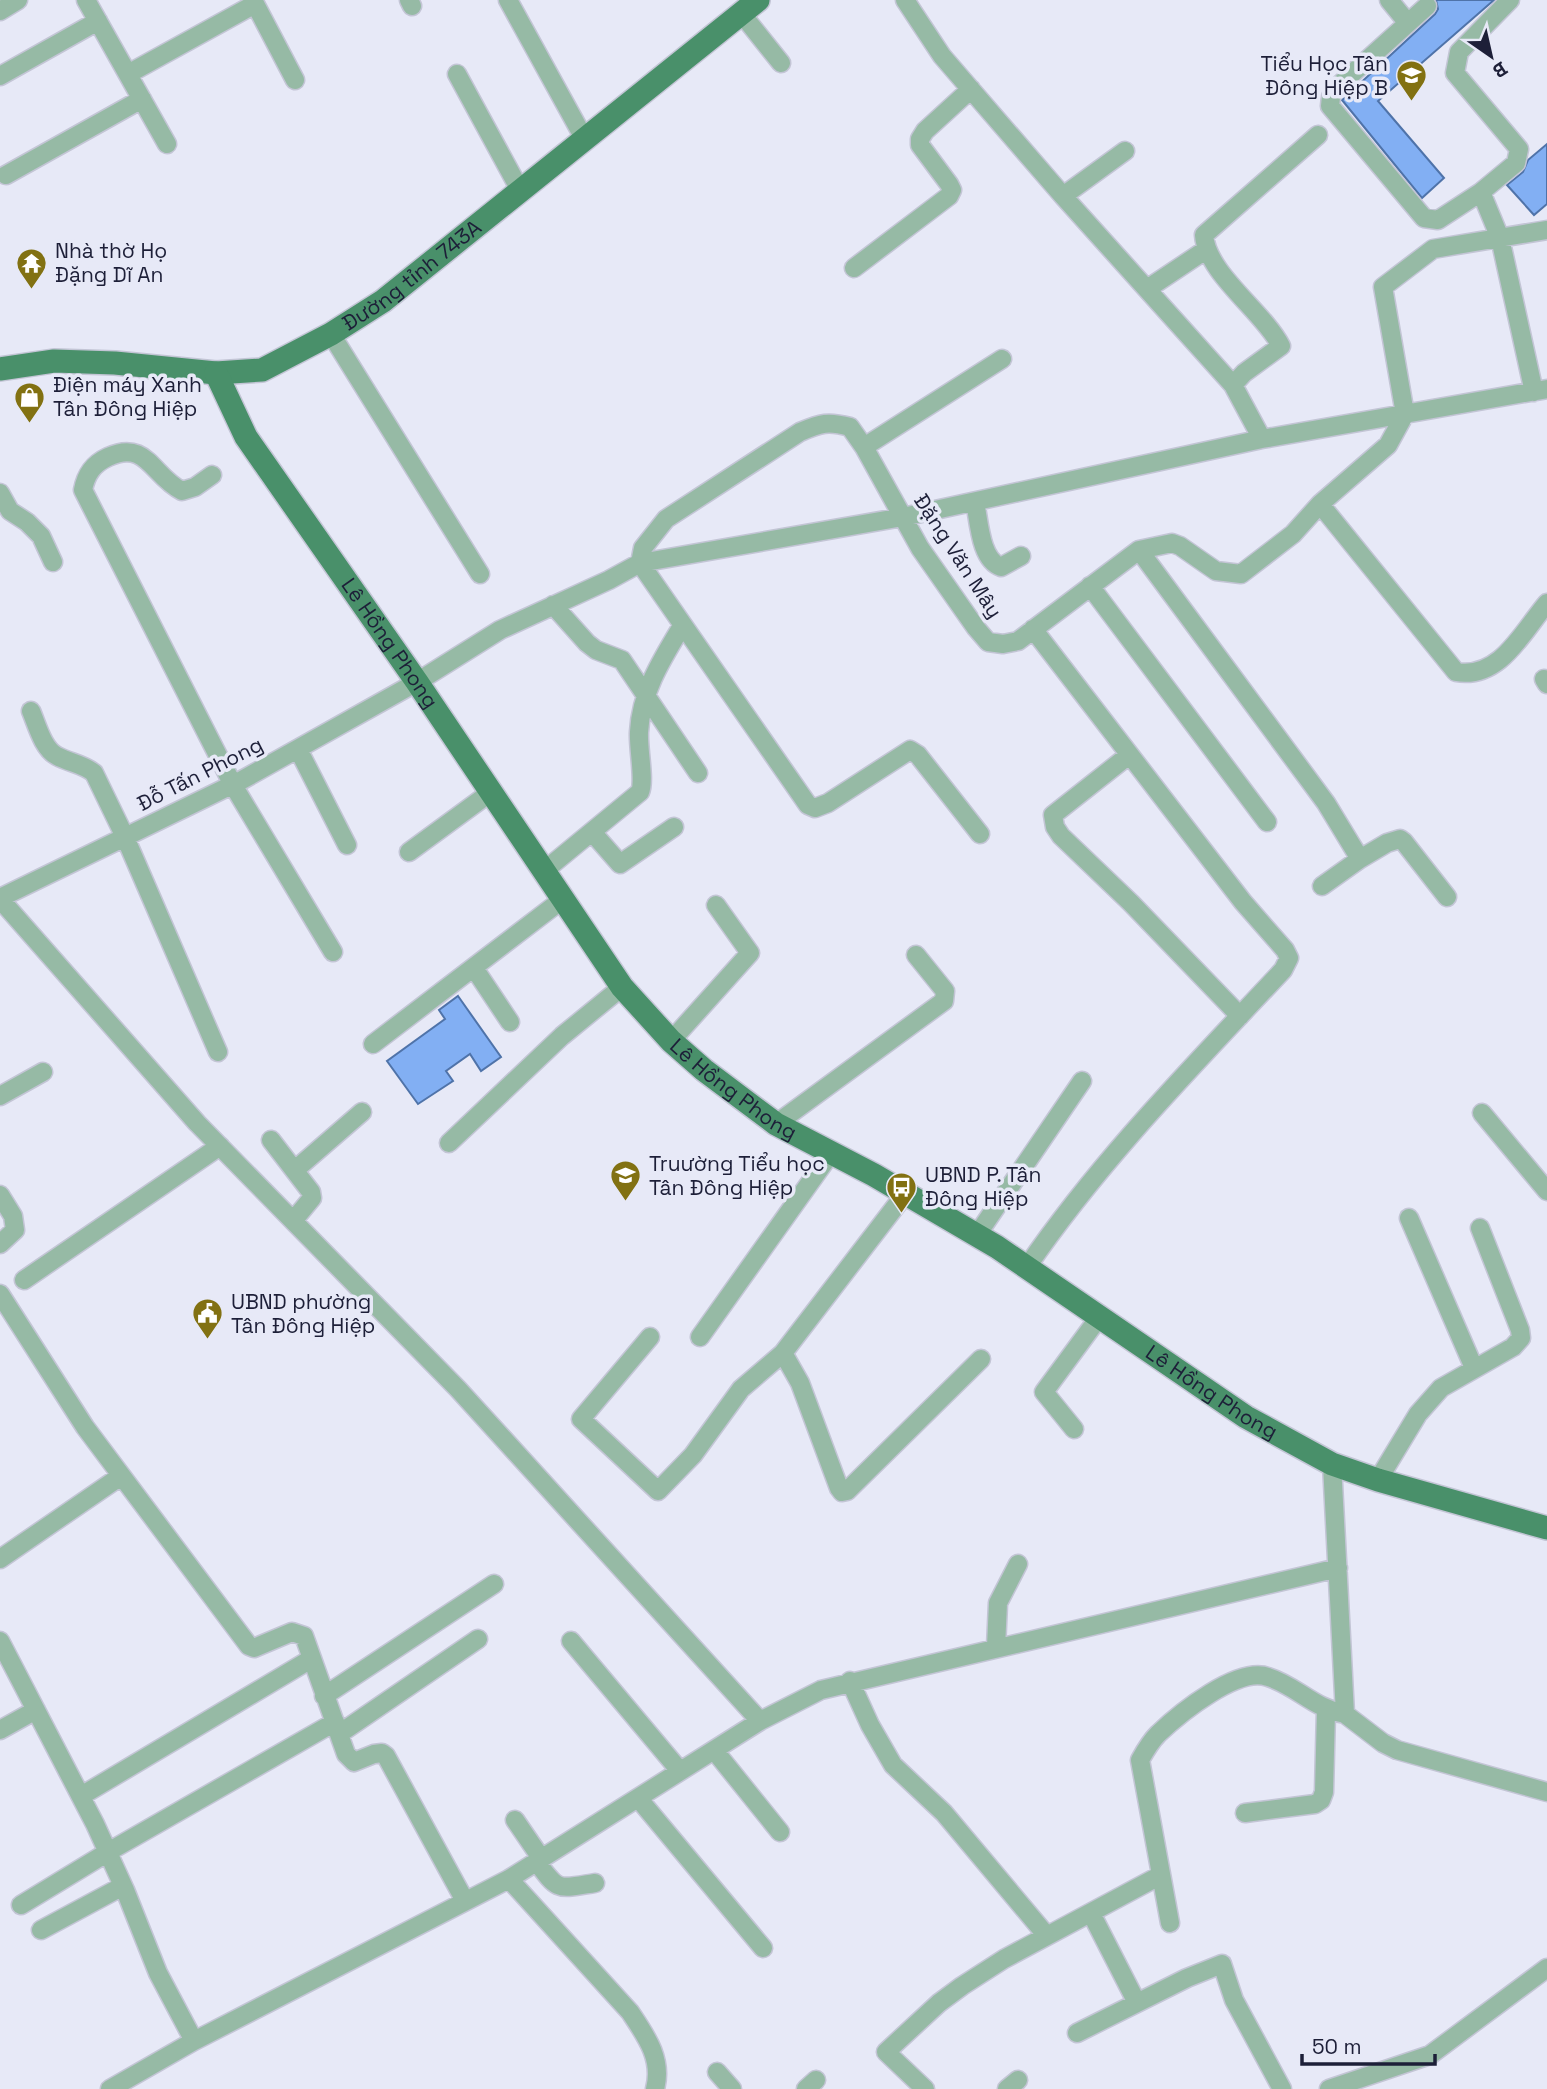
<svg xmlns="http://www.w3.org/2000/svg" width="1547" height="2089" font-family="'Space Grotesk',sans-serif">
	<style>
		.building { fill: #82aff3; stroke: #4f73a9; stroke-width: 2 }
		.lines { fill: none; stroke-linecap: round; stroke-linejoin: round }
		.minor-casing { stroke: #c3c5d5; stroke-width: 21 }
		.major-casing { stroke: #c3c5d5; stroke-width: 26 }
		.minor { stroke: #96baa5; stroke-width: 18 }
		.major { stroke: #49906a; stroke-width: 23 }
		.labels { text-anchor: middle; stroke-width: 7; stroke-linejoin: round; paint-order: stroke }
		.poi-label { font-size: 21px; fill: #1d1f38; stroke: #e7e9f7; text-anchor: start }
		.street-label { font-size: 21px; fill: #1d1f38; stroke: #e7e9f7 }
	</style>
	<rect width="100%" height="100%" fill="#e7e9f7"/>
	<path class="building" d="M1436 0H1494L1378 101 1444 178 1422 198 1342 100 1435 14 1438 9Z
		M1547 144V204L1534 215 1507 185 1523 172 1528 160Z
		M458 996 501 1057 481 1071 470 1054 446 1071 453 1081 418 1104 387 1061 445 1019 439 1010Z"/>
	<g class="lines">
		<defs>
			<path id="minor" d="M86 0 167 144
				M253 0 295 80
				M409 0 412 6
				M508 0 585 140
				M905 0 942 56 1063 196 1125 151
				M1389 0 1407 22
				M1510 0 1459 52 1455 73 1519 149 1516 163 1481 192 1500 238 1534 392
				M1427 6 1335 89 1331 97 1330 106 1424 218 1438 220 1481 192
				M0 11 18 0
				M741 13 781 63
				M128 74 255 4
				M457 74 520 190
				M0 76 98 21
				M6 175 142 99
				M1063 196 1233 385
				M854 268 949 196 952 190 949 184 920 145V139L925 131 971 89
				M1147 289 1207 249
				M331 334 480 574
				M1262 439 1233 385 1244 373 1281 346C1263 311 1207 274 1204 235L1318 135
				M864 447 1002 359
				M212 475 195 487 182 491C152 476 147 439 108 457 93 464 86 474 83 490L233 785 333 952
				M0 493 10 511 27 522 41 536 53 562
				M975 502C979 520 980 560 1001 567L1021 556
				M1320 504 1456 672C1500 680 1523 631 1547 603
				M1139 550 1326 803 1360 859 1387 843 1400 839 1404 842 1447 897
				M1090 586 1267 822
				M553 605 587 643 596 650 622 660 698 773
				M1544 679 1547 684
				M31 711C37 725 43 749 57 756 70 763 83 764 94 773L125 837 218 1052
				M298 749 347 845
				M1129 755 1053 815 1055 827 1061 836 1131 903 1240 1016
				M592 832 620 864 674 827
				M980 834 918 755 910 750 828 803 815 808 808 805 640 563 643 548 666 519 800 432C821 423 828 421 850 427L864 447 920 548 976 628 988 642 1003 644 1018 641 1139 550 1172 543 1180 546 1216 571 1241 574 1293 534 1320 504 1388 445 1405 414 1383 287 1433 249 1547 230
				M409 852 491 792
				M544 871 640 792C645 780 638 749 639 732 641 692 662 659 682 626
				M1322 886 1360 859
				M0 898 242 780 417 682 500 630 609 580 640 563 903 517 1262 439 1547 389
				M0 899 197 1123 458 1389 760 1721
				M474 968 510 1022
				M671 1041 750 953 716 905
				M373 1044 563 899
				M0 1096 43 1072
				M1482 1113 1547 1191
				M776 1124 944 1001 945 991 916 955
				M271 1140 311 1192 312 1198 293 1221
				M449 1143 562 1036 622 987
				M295 1170 362 1112
				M0 1195 13 1216 15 1230 0 1244
				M1409 1218 1474 1368
				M977 1235 1082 1081
				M1027 1267C1101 1159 1194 1065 1283 970L1289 958 1285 950 1243 902 1033 629
				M24 1280 220 1146
				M0 1294 85 1427 249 1646 254 1648 292 1632 304 1636 346 1754 354 1762 374 1754 382 1753 386 1756 465 1901
				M650 1337 581 1419 658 1491 693 1455 741 1389 783 1353 905 1194
				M700 1337 831 1153
				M783 1353 800 1383 839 1488 842 1492 847 1491 981 1359
				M1074 1429 1044 1392 1100 1316
				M1378 1480 1418 1414 1441 1388 1513 1347 1521 1338 1520 1330 1480 1228
				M0 1559 121 1476
				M0 1641 95 1824 125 1890 158 1973 194 2041
				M571 1641 680 1771
				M996 1647 998 1603 1018 1564
				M850 1681 870 1725 893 1765 944 1813 1047 1936
				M324 1696 494 1584
				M1345 1714 1383 1743 1397 1750 1547 1792
				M0 1730 36 1710
				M339 1734 478 1639
				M714 1750 780 1832
				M81 1796 311 1659
				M638 1798 763 1948
				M1245 1813 1315 1804 1321 1800 1324 1792 1326 1710
				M515 1820 541 1858
				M536 1861C559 1892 557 1889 595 1883
				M509 1879 630 2012C646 2036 663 2059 655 2089
				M21 1905 108 1852 335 1722
				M1091 1913 1137 2003
				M1170 1923 1140 1760C1145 1751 1150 1742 1158 1734 1180 1713 1238 1666 1268 1677 1297 1686 1313 1708 1345 1714L1332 1464
				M41 1930 123 1886
				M1077 2033 1187 1978 1222 1964 1234 2000 1282 2089
				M717 2072 732 2089
				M110 2089 194 2041 509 1879 760 1721 821 1690 1338 1568
				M806 2089 816 2080
				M925 2089 886 2052 939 2003 962 1986 1004 1959 1161 1875
				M1007 2089 1018 2080
				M1329 2089 1430 2055 1547 1968"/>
			<g id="major">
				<path id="s1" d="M0 369 54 361 115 363 216 373 262 370 331 334 383 301 758 0"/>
				<path id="s2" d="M216 373 246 437 417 682 622 987 671 1041 704 1070 776 1124 874 1175 997 1247 1246 1417 1332 1464 1378 1480 1547 1528"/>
			</g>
		</defs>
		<use href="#minor" class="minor-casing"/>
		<use href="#major" class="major-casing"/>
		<use href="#minor" class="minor"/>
		<use href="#major" class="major"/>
	</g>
	<defs>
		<symbol id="school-pin" viewBox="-11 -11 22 30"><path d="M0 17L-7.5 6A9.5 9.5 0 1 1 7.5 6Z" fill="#827112" stroke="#e7e9f7"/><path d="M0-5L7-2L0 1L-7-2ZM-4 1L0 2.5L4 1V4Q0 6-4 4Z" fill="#fff"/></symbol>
		<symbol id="temple-pin" viewBox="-11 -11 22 30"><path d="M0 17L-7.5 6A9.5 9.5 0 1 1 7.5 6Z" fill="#827112" stroke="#e7e9f7"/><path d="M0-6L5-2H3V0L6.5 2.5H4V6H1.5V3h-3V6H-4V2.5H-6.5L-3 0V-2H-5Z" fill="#fff"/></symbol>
		<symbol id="shop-pin" viewBox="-11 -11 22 30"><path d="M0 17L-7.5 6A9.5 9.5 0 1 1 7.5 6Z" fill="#827112" stroke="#e7e9f7"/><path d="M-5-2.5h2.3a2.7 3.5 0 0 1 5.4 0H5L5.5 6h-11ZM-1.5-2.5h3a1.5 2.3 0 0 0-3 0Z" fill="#fff"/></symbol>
		<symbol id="bus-pin" viewBox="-11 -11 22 30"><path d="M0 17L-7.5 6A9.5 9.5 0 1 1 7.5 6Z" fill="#827112" stroke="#e7e9f7"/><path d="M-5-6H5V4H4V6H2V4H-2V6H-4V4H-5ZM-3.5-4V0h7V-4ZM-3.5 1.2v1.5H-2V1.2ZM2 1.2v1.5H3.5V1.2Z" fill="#fff"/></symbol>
		<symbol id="civic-pin" viewBox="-11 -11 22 30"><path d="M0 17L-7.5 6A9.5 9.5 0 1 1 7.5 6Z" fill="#827112" stroke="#e7e9f7"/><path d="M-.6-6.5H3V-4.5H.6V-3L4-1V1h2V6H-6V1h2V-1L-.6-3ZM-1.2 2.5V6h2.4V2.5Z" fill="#fff"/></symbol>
	</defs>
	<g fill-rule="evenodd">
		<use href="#school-pin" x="1394" y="58" width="35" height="47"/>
		<use href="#temple-pin" x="14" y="246" width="35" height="47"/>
		<use href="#shop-pin" x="12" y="380" width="35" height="47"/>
		<use href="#school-pin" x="608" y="1158" width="35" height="47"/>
		<use href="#bus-pin" x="884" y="1170" width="35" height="47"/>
		<use href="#civic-pin" x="190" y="1296" width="35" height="47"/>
	</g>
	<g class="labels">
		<g class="poi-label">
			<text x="1388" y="71" text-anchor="end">Tiểu Học Tân<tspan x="1388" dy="24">Đông Hiệp B</tspan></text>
			<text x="55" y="258">Nhà thờ Họ<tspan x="55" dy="24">Đặng Dĩ An</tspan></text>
			<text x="53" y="392">Điện máy Xanh<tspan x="53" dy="24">Tân Đông Hiệp</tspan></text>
			<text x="649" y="1171">Truường Tiểu học<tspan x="649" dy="24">Tân Đông Hiệp</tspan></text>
			<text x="925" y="1182">UBND P. Tân<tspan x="925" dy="24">Đông Hiệp</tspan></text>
			<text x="231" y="1309">UBND phường<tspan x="231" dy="24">Tân Đông Hiệp</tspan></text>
		</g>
		<g class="street-label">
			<text dy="7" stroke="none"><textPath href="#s1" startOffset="441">Đường tỉnh 743A</textPath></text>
			<text transform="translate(958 556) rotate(57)" y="7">Đặng Văn Mây</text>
			<text dy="7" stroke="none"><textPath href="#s2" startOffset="322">Lê Hồng Phong</textPath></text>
			<text transform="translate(200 774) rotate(-27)" y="7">Đỗ Tấn Phong</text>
			<text dy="7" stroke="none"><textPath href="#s2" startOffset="889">Lê Hồng Phong</textPath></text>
			<text dy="7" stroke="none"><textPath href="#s2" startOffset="1456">Lê Hồng Phong</textPath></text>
		</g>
	</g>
	<g transform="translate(1491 56) rotate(146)" stroke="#e7e9f7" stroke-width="5" paint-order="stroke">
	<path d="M0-5L12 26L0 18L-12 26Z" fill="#1d1f38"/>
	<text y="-10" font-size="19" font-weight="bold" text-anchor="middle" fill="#1d1f38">B</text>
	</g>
	<path d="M1302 2054v10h133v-10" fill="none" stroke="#1d1f38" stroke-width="3.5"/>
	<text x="1312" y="2054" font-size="21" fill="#1d1f38" stroke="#e7e9f7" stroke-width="5" paint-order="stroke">50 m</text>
</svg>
